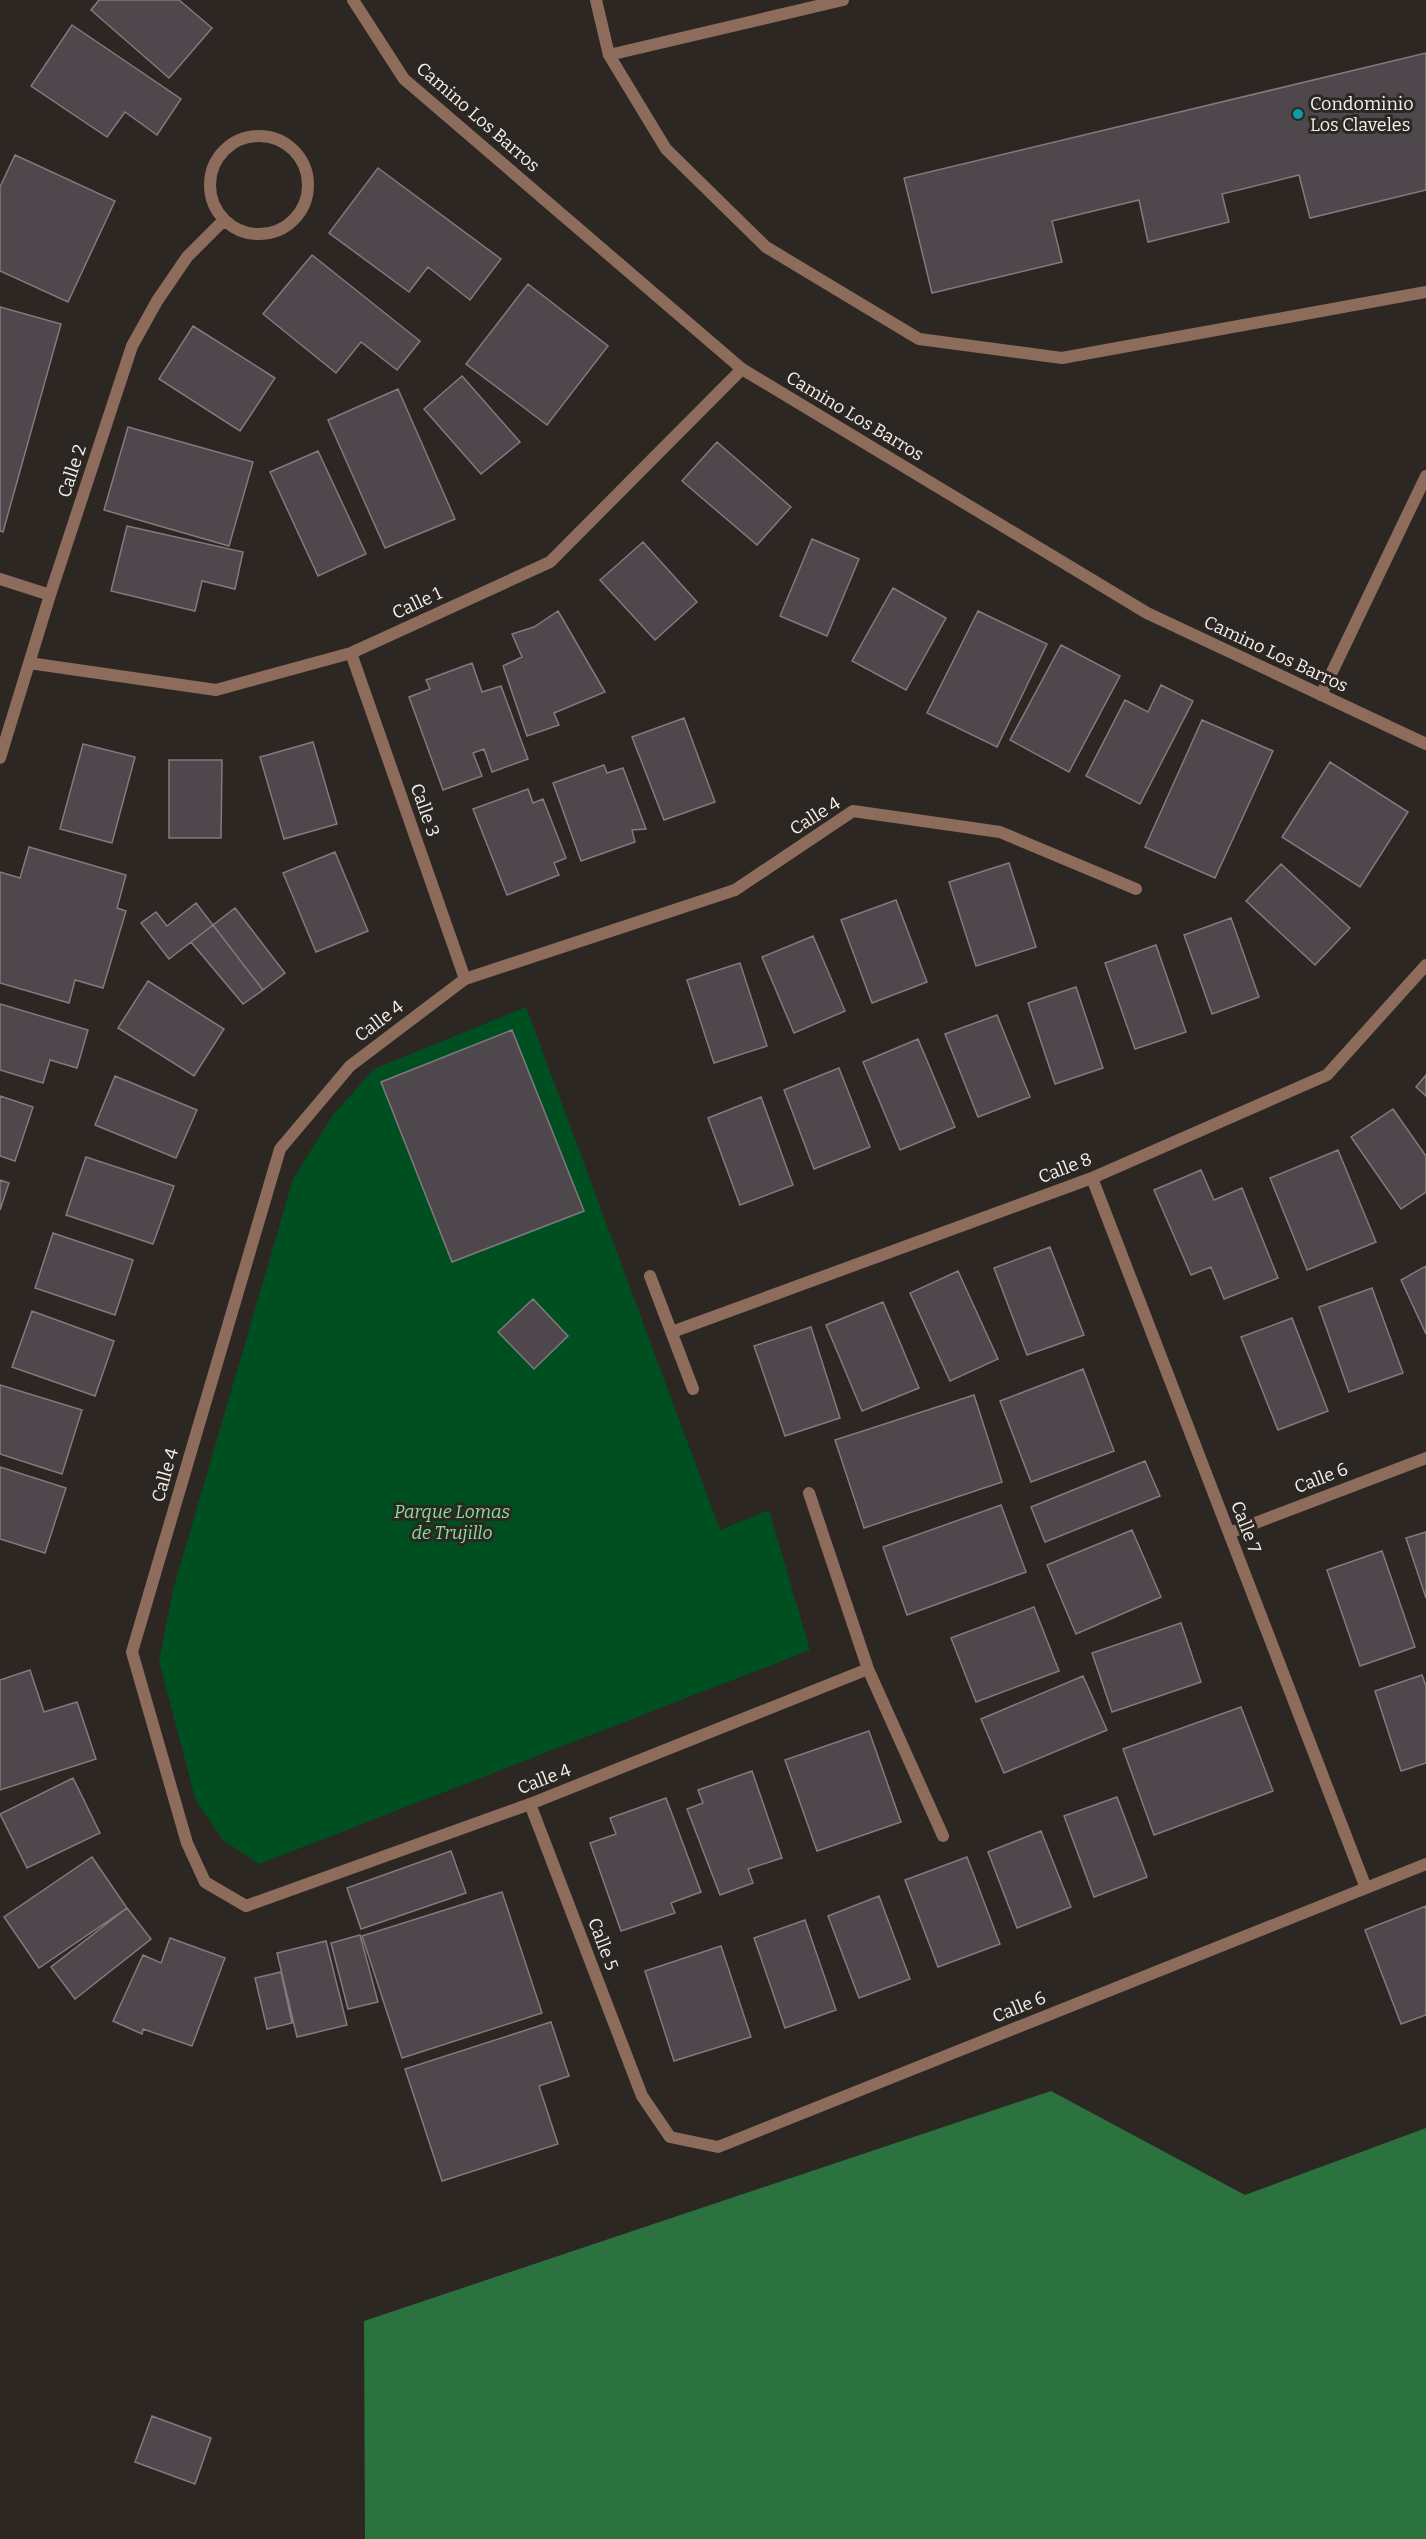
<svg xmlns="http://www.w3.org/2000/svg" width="1426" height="2539" font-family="Bitter,serif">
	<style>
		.green { fill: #004f20 }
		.forest { fill: #2b723f }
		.building { fill: #4e474b; stroke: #827a7e; stroke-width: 1.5 }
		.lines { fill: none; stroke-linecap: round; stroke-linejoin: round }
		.service { stroke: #8d6c5c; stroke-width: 12 }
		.minor { stroke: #8d6c5c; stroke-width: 12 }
		.tertiary { stroke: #8d6c5c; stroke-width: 12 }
		.culture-dot { fill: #0f9aa8; stroke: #2c2723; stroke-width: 2 }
		.labels { text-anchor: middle; stroke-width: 6; stroke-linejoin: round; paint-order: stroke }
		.poi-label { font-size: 18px; fill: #f4f0ed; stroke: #2c2723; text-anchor: start }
		.street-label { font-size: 18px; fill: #f4f0ed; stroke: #2c2723 }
		.park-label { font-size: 18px; font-style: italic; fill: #84e299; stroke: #2c2723 }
	</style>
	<rect width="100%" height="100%" fill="#2c2723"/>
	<path class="green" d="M526 1007 720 1530 769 1510 810 1650 259 1864 223 1840 196 1801 159 1661 173 1590 293 1179 333 1115 374 1069Z"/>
	<path class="forest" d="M1051 2091 1245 2195 1426 2128V2539H365L364 2321Z"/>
	<path class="building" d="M99 0H179L212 28 169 78 91 10Z
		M72 25 181 99 157 135 125 112 107 137 31 86Z
		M1426 53V190L1310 218 1299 175 1222 194 1229 222 1148 242 1139 200 1052 221 1062 262 932 293 904 178Z
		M15 155 115 201 68 302 0 271V187Z
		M378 168 501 259 470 300 428 267 409 292 329 233Z
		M312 255 420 341 397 370 361 342 336 373 263 314Z
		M528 284 608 346 547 425 466 364Z
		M0 307 61 324 3 532 0 531Z
		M193 326 275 378 240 431 159 379Z
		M462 376 520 442 481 474 424 409Z
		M398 389 455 519 385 548 328 420Z
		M128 427 253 462 229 546 104 510Z
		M717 442 791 507 757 545 682 481Z
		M318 451 366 554 318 576 270 472Z
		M127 526 243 552 235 589 202 581 195 611 111 591Z
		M812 539 859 559 827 636 780 616Z
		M643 542 697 602 655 640 600 580Z
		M893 588 946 618 906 690 852 661Z
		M558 611 605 692 554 713 559 725 527 736 503 666 522 657 512 634 534 627Z
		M978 611 1047 644 997 747 927 713Z
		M1061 645 1120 676 1069 772 1010 740Z
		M472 663 482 692 501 686 528 759 492 772 484 749 473 753 482 776 443 790 409 697 430 689 426 680Z
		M1161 685 1193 701 1140 804 1086 776 1125 700 1148 712Z
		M684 718 715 802 664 820 632 737Z
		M1202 720 1273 751 1215 878 1145 847Z
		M313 742 337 824 284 839 260 757Z
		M83 744 135 757 112 843 60 829Z
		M169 760H222L221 838H169Z
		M1330 762 1408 812 1360 887 1282 837Z
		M604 765 607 773 623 768 646 829 632 830 635 842 581 861 553 783Z
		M528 789 533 803 543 799 566 858 554 863 559 875 507 895 473 809Z
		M29 847 126 875 117 908 126 911 103 988 75 980 69 1003 0 983V872L20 878Z
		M335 852 368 931 316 952 283 873Z
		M1009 863 1036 947 976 966 949 882Z
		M1281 864 1350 928 1315 965 1246 901Z
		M896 900 927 982 872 1003 841 920Z
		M196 903 213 925 169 959 141 923 156 912 167 926Z
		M235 908 285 973 263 990 213 925Z
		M1231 918 1259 997 1212 1014 1184 935Z
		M213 925 263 990 243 1004 191 942Z
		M813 936 845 1011 794 1033 762 957Z
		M1156 945 1186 1032 1135 1049 1105 963Z
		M740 963 767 1046 714 1063 687 980Z
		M148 981 224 1029 194 1076 118 1028Z
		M1076 987 1103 1068 1055 1084 1028 1003Z
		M0 1004 88 1030 77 1068 50 1060 43 1083 0 1070Z
		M997 1015 1030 1097 978 1117 945 1034Z
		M512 1030 584 1211 452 1262 381 1082Z
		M918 1039 955 1127 900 1150 863 1062Z
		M839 1068 870 1147 814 1169 784 1090Z
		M1426 1075V1096L1416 1087Z
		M115 1076 197 1110 176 1158 95 1125Z
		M0 1096 33 1107 15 1161 0 1156Z
		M761 1097 793 1185 740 1205 708 1118Z
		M1393 1109 1426 1156V1192L1401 1209 1351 1137Z
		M1338 1150 1376 1242 1307 1270 1270 1178Z
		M86 1157 174 1186 153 1244 66 1215Z
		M1201 1170 1214 1200 1242 1188 1278 1278 1224 1299 1211 1267 1191 1275 1154 1190Z
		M0 1180 9 1183 0 1210Z
		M53 1233 133 1260 115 1315 35 1288Z
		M1050 1247 1084 1335 1027 1355 994 1268Z
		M1426 1266V1334L1401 1280Z
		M958 1271 998 1359 950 1381 910 1293Z
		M1372 1288 1403 1373 1349 1392 1319 1307Z
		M533 1299 568 1336 534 1369 498 1332Z
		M883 1302 919 1388 862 1411 826 1325Z
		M32 1311 114 1341 95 1396 12 1367Z
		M1292 1318 1328 1411 1278 1430 1241 1337Z
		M811 1327 840 1418 785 1436 754 1346Z
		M1083 1369 1114 1451 1031 1482 1000 1401Z
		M0 1385 82 1410 62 1474 0 1454Z
		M974 1395 1002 1482 864 1528 835 1440Z
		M1145 1461 1160 1496 1045 1542 1031 1507Z
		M0 1467 66 1488 45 1553 0 1539Z
		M1001 1505 1026 1572 907 1615 883 1547Z
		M1132 1530 1161 1597 1076 1634 1047 1565Z
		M1426 1532V1598L1406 1538Z
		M1382 1551 1415 1647 1360 1666 1327 1570Z
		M1034 1607 1059 1671 976 1702 951 1638Z
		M1181 1623 1201 1682 1112 1712 1092 1653Z
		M30 1670 44 1712 77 1702 96 1759 0 1790V1680Z
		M1422 1675 1426 1686V1763L1401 1771 1375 1691Z
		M1083 1676 1107 1730 1004 1773 981 1719Z
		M1241 1707 1273 1791 1154 1835 1123 1749Z
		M869 1731 901 1822 817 1851 785 1760Z
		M752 1771 782 1858 748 1869 753 1883 720 1895 687 1809 703 1803 698 1790Z
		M73 1778 100 1833 27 1868 0 1814Z
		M1117 1797 1147 1877 1094 1897 1064 1816Z
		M666 1798 701 1892 671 1903 675 1913 621 1931 590 1843 616 1834 610 1818Z
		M1041 1831 1071 1907 1017 1928 988 1852Z
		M451 1851 466 1893 361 1929 347 1888Z
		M92 1857 127 1908 39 1968 4 1917Z
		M967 1857 1000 1944 938 1967 905 1880Z
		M502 1892 542 2013 402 2058 362 1936Z
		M879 1896 910 1979 859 1998 828 1916Z
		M1426 1906V2015L1401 2024 1365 1930Z
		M127 1908 151 1939 75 1999 51 1967Z
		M805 1920 836 2010 785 2028 754 1938Z
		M360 1935 378 2002 348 2009 331 1943Z
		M170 1938 225 1958 192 2046 143 2029 142 2034 113 2021 143 1955 161 1963Z
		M326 1941 347 2025 297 2037 277 1953Z
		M721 1946 751 2037 674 2061 645 1971Z
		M281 1972 292 2023 267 2029 255 1978Z
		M551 2022 569 2076 539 2086 558 2144 442 2181 405 2069Z
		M152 2416 211 2438 195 2484 135 2462Z"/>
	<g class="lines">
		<path class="service" d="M596 0 609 55 666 149 766 247 919 339 1062 358 1426 292
			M609 55 843 0
			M1321 695 1426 476"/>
		<path class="minor" d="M210 185a49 49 0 1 1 98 0a49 49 0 1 1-98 0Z
			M0 579 50 595
			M351 653 465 979
			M29 663 216 690 351 653 550 562 742 369
			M0 758 50 595 132 346 157 301 187 257 224 220
			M1092 1178 1366 1888
			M650 1276 693 1389
			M672 1332 1092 1178 1327 1075 1426 965
			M809 1493 868 1669 943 1836
			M1229 1533 1426 1458
			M868 1669 530 1804 246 1906 205 1882 187 1843 132 1652 280 1149 350 1066 465 979 735 890 853 811 1000 832 1136 889
			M530 1804 642 2096 670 2137 718 2147 1426 1864"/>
		<path class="tertiary" d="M353 0 404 79 742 369 1147 613 1426 744"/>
	</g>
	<circle class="culture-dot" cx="1298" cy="114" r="6"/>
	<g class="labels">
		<g class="poi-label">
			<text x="1310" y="110">Condominio<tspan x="1310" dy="21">Los Claveles</tspan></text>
		</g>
		<g class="street-label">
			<text transform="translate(478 117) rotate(41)" y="6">Camino Los Barros</text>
			<text transform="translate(855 416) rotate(31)" y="6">Camino Los Barros</text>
			<text transform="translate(72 471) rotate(-72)" y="6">Calle 2</text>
			<text transform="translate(417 603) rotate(-25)" y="6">Calle 1</text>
			<text transform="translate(1276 654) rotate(25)" y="6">Camino Los Barros</text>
			<text transform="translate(425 810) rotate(71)" y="6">Calle 3</text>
			<text transform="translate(815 816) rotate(-32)" y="6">Calle 4</text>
			<text transform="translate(379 1021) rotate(-37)" y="6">Calle 4</text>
			<text transform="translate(1065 1168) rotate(-21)" y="6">Calle 8</text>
			<text transform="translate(165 1475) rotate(-74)" y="6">Calle 4</text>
			<text transform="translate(1321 1478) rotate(-21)" y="6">Calle 6</text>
			<text transform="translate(1246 1527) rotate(69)" y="6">Calle 7</text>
			<text transform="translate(544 1779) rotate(-21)" y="6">Calle 4</text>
			<text transform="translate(603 1944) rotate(69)" y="6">Calle 5</text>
			<text transform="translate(1019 2007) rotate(-22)" y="6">Calle 6</text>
		</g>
		<g class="park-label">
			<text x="452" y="1518">Parque Lomas<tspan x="452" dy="21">de Trujillo</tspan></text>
		</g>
	</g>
</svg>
